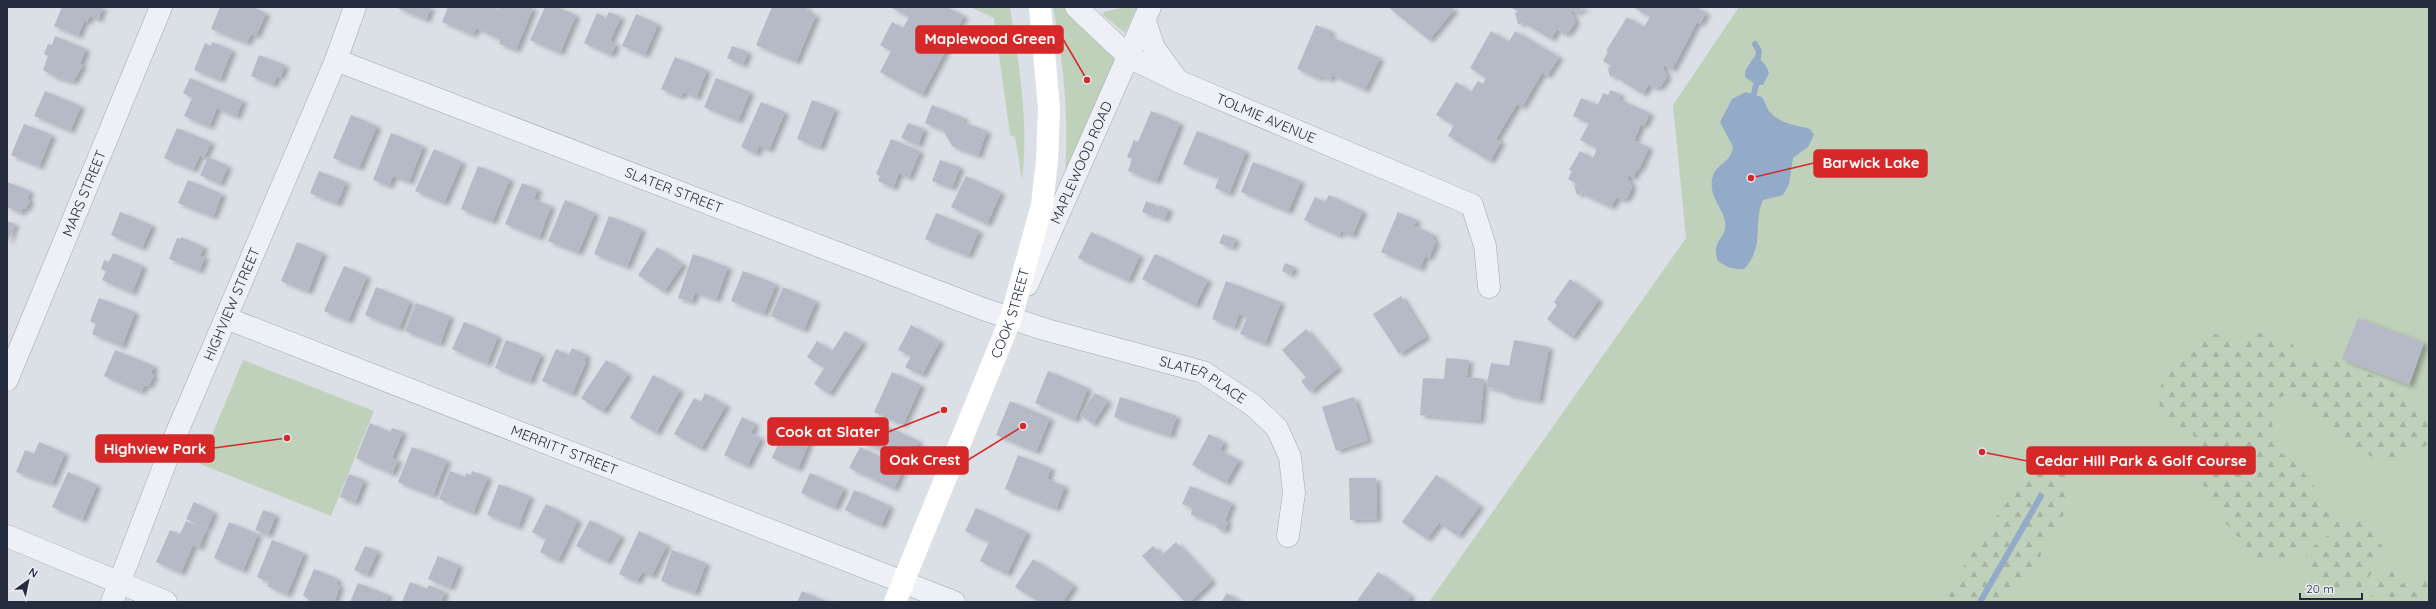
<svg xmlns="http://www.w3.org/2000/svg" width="2436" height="609" font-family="Quicksand,sans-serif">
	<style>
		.green { fill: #c0d1bb }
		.forest { fill: url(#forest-firs) }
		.water { fill: #93aac9 }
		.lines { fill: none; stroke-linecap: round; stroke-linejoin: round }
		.stream { stroke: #93aac9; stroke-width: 6 }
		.building { fill: #b5bac6; filter: url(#shadow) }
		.minor-casing { stroke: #a0a6b0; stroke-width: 23 }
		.tertiary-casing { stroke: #a0a6b0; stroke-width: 23 }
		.minor { stroke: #eef0f5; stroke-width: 22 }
		.tertiary { stroke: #eef0f5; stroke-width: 22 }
		.secondary { stroke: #fff; stroke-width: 22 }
		.labels { text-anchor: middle; stroke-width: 4; stroke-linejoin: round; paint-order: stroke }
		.street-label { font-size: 14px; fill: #242c3d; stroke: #eaeef4 }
		.leader { fill: none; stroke: #d62828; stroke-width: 1.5 }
		.callout-dot { fill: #d62828; stroke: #eaeef4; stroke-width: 1.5 }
		.callout { fill: #d62828; stroke: #d62828; stroke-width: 1.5 }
		.callout-label { font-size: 15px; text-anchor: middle; font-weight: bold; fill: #fff }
	</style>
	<defs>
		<pattern id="forest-firs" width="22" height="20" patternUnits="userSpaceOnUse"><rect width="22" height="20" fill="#c0d1bb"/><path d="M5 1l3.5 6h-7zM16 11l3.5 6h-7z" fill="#a5b4a2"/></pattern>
		<filter id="shadow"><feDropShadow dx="4.5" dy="2.5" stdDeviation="2" flood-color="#0004"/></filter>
	</defs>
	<rect width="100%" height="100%" fill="#dbdfe6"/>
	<path class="green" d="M970 7H1010C1019 65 1029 121 1022 180L1015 137 1010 135 994 18Z
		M1053 7H1067L1118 56 1065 176C1069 117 1064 66 1053 7Z
		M1125 7H1137L1125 33 1103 15 1104 12Z
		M1739 7H2429V602H1429L1686 238 1673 105Z
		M243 360 374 411 331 516 200 464Z"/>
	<path class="forest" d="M2202 332 2238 337 2264 332 2290 340 2302 361 2335 359 2408 391 2421 412 2429 414V444L2391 464 2343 445 2286 394 2274 402 2272 424 2279 452 2296 462 2335 515 2289 562 2257 559 2223 520 2201 481 2204 459 2191 430 2160 421 2159 389 2177 356Z
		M2066 468 2069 505 2031 573 2008 602H1929L1938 591 1956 586 1968 555 2031 470Z
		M2361 515 2386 552 2362 587 2328 589 2307 576 2306 552 2327 536 2339 519Z
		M2392 571 2399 585 2408 581H2429V602H2370L2375 583Z"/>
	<path class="water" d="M1754 57C1762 59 1767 66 1769 73L1763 85H1756L1745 77V71Z
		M1746 92 1762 97C1765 101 1766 107 1769 111 1779 124 1796 125 1810 129L1814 135 1808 147 1793 158 1789 184 1783 195 1763 200C1752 225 1766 245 1744 269 1733 270 1726 267 1717 260 1717 257 1715 251 1716 248 1717 241 1724 235 1725 229 1728 210 1706 198 1713 176 1717 163 1730 164 1733 147L1720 122 1732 99Z"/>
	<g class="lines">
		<path class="stream" d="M1755 44 1759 51 1758 58
			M1754 93 1756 85
			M1980 602 2041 496"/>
	</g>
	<path class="building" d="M62 7H103L98 20 90 16 87 22 84 21 78 36 54 26Z
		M220 7H252L266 13 256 36 251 34 247 43 211 29Z
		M395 7H431L426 20Z
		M448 7H493L498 9V7H529L533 8 516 50 499 44 501 40 476 28 473 35 442 22Z
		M545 7H557L576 15 560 53 530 40Z
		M772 7H808L806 11 816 15 796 62 756 45Z
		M890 7H947L964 16 922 95 880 72 891 51 880 45 892 22 903 28 909 17Z
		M1388 7H1451L1454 10 1429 40Z
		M1510 7H1585L1584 10 1582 8 1578 13 1572 10 1570 13 1573 15 1575 23 1569 32 1564 34 1557 29 1551 39 1524 23 1518 24 1515 13 1519 12Z
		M1633 7H1697L1706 13 1700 24 1697 22 1672 70 1664 65 1663 67 1667 77 1661 86 1654 88 1649 84 1643 94 1617 78 1618 75 1610 77 1608 68 1612 66 1603 61 1608 52 1606 51 1627 17 1644 27 1650 17Z
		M609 12 621 17 610 41 616 44 611 55 584 43 597 13 606 18Z
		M636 14 658 24 645 55 622 46Z
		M1316 25 1331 31 1329 36 1380 58 1365 90 1332 75 1330 80 1320 76 1319 79 1297 69Z
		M1491 31 1509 42 1515 31 1559 57 1547 76 1542 73 1522 107 1517 104 1496 139 1501 142 1490 161 1448 136 1454 125 1436 115 1456 82 1471 92 1478 81 1483 84 1486 78 1470 68Z
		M55 36 86 49 80 64 83 65 73 82 55 77 43 70 48 56 44 54 48 44 52 45Z
		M212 42 232 50 220 80 194 70 205 43 211 46Z
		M732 46 748 52 743 65 727 58Z
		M259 55 285 65 280 78 277 76 273 85 251 76Z
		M675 57 707 70 696 98 684 92 680 97 661 89Z
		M190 78 243 101 236 117 217 108 209 127 184 116 192 98 183 93Z
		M716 78 750 92 738 121 704 107Z
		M1611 90 1621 95 1618 99 1650 113 1644 126 1641 124 1634 141 1649 147 1639 170 1637 169 1633 178 1629 175 1627 180 1630 181 1632 188 1627 198 1621 200 1617 197 1611 207 1584 195 1585 192 1577 195 1574 185H1578L1568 179 1572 171 1569 170 1580 151 1593 158 1597 148 1580 140 1589 123 1573 116 1581 98 1598 105 1603 93 1608 95Z
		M45 91 81 106 70 131 34 116Z
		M812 100 835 109 820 148 797 139Z
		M761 102 785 112 769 150 759 146 756 154 741 147Z
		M932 105 964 118 963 122 987 131 978 156 952 146 943 130 925 123Z
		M1151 111 1180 123 1156 182 1128 171 1132 159 1127 157 1134 140 1138 142Z
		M351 115 377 126 359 168 333 158Z
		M908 123 924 129 918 145 901 138Z
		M24 124 52 135 39 167 11 155Z
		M177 128 211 142 204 158 200 155 193 170 164 158Z
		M1197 131 1246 151 1229 194 1215 188 1219 178 1183 164Z
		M391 133 423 146 409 182 393 176 389 186 373 180Z
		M891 139 920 151 909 178 899 173 893 188 878 181 880 176 876 174Z
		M434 149 462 162 444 203 415 191Z
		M208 157 228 166 220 184 200 175Z
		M940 160 960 167 952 188 932 181Z
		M1253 162 1301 181 1288 212 1241 192Z
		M478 166 510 179 492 222 461 209Z
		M319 171 346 182 337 204 310 193Z
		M966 176 1001 192 987 224 951 207Z
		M188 180 222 194 213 217 178 203Z
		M7 182 30 191 27 199 30 200 26 209 23 208 21 213 7 207Z
		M522 183 538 189 534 199 551 206 539 238 505 224Z
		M1329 195 1363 211 1352 236 1341 231 1339 236 1304 220 1315 197 1325 202Z
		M565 200 595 213 578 253 548 241Z
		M1146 201 1158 206 1153 216 1142 212Z
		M1159 205 1169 209 1164 220 1155 216Z
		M120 212 152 225 142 248 111 235Z
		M1398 212 1417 220 1414 226 1434 235 1432 239 1436 241 1429 258 1425 256 1420 269 1381 252Z
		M936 213 979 231 968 256 925 239Z
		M609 216 642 229 627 267 594 254Z
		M7 221 15 224 7 243Z
		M1091 232 1140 255 1128 281 1078 258Z
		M1223 234 1236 239 1232 248 1219 243Z
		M181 237 204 247 200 256 205 257 199 271 169 259 177 238 181 239Z
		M297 242 323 253 308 292 281 281Z
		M657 247 683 264 664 292 638 275Z
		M113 253 143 266 132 293 102 280 106 271 101 269 104 260 109 262Z
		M693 254 728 267 716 300 695 292 692 302 678 298Z
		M1155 254 1208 280 1195 306 1142 279Z
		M1285 263 1294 267 1291 275 1282 271Z
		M344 266 367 276 348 321 324 311Z
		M743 271 776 284 764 314 731 301Z
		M1570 279 1599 300 1572 338 1547 319 1557 305 1554 302Z
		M1226 281 1281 302 1265 344 1240 334 1247 317 1239 314 1234 328 1212 319Z
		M376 287 410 301 399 329 365 315Z
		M783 287 816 301 804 330 771 316Z
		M1401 296 1426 337 1399 354 1373 314Z
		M99 298 135 312 122 346 92 334 96 324 90 321Z
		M416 303 450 316 440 344 405 331Z
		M2358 318 2424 343 2409 385 2342 359Z
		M464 322 498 336 487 364 452 349Z
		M911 325 940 341 922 375 905 367 911 356 898 350Z
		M1306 329 1338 368 1310 392 1301 381 1306 377 1282 350Z
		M845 331 863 342 829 394 814 384 824 368 807 357 817 341 832 351Z
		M506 340 541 354 530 382 495 368Z
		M1514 340 1549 347 1539 401 1505 394V391L1486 387 1491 363 1509 366Z
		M572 348 587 355 584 361 586 362 572 394 542 381 556 349 569 355Z
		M115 350 154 366 151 373 154 375 149 386 145 385 141 392 104 376Z
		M1446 358 1469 360 1467 377 1484 379 1480 421 1420 415 1423 378 1444 379Z
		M606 360 628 374 603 412 581 398Z
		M1048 371 1088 388 1075 420 1035 403Z
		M892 372 921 385 903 425 874 412Z
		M653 375 680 390 656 433 630 418Z
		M705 393 726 405 701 449 674 434 694 398 701 402Z
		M1095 393 1108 401 1093 424 1080 415Z
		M1120 397 1177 416 1170 436 1114 417Z
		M1354 397 1368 440 1336 451 1322 407Z
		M1010 401 1050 418 1036 452 996 435Z
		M742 417 755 424 751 433 761 438 747 466 724 455Z
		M873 420 919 441 909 463 863 442Z
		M370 423 390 432 392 428 403 432 392 458 398 460 392 474 356 458Z
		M784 430 810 440 798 469 772 458Z
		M1209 434 1224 442 1220 450 1239 460 1226 483 1192 465Z
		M39 442 65 453 52 484 16 472 25 450 34 454Z
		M412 447 447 460 433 496 398 482Z
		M860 447 904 467 894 489 849 468Z
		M1018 455 1051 468 1047 479 1065 486 1056 509 1005 489Z
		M450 471 465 477 466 473 471 475 472 471 488 477 473 513 439 499Z
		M68 472 97 485 82 520 52 507Z
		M810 473 844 488 835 508 801 493Z
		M349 474 364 480 355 503 340 497Z
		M1436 475 1480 506 1458 536 1439 523 1427 539 1402 522Z
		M1349 478H1376L1377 519 1350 520Z
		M499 484 530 496 518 527 487 515Z
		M1190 486 1232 503 1225 521 1228 522 1224 531 1216 528 1217 525 1191 515 1192 508 1182 504Z
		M854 490 890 506 881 526 845 510Z
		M194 502 214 512 207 529 186 519Z
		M546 504 578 520 558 561 540 552 546 539 532 532Z
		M976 508 1027 532 1007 574 980 561 989 542 965 531Z
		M263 510 276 515 268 535 255 530Z
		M590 520 621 536 607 562 576 546Z
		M186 521 206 530 199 548 193 545 181 573 156 562 170 530 180 534Z
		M229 522 258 534 243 571 214 558Z
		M639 531 667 545 652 576 642 572 637 582 619 574Z
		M272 540 304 553 287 595 267 586 269 582 257 577Z
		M1176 542 1212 581 1190 602H1185L1142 556 1153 546 1162 555Z
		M365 546 378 551 367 575 354 570Z
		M672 550 706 563 695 593 661 581Z
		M438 556 459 565 450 588 428 579Z
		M1033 559 1074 585 1063 602H1039L1015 587Z
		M314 569 338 579 336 584 340 586 334 602H311L303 595Z
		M1378 572 1411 596 1407 602H1356Z
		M410 582 427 589 429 585 445 592 441 602H402Z
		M358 583 389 595 386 602H350Z
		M802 591 828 602H797Z
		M1227 593 1241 602H1221Z"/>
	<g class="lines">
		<defs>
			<g id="minor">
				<path id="s1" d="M1076 7 1129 57 1178 81 1472 205 1485 246 1489 287"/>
				<path id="s2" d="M336 60 983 309 1047 330 1203 372 1254 406 1277 428 1290 457 1294 493 1288 536"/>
				<path id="s3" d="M226 318 954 602"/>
				<path id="s4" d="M7 380 161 7"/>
				<path id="s5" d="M112 602 177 432 336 60 355 7"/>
			</g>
			<g id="tertiary">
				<path d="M1145 21 1154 48 1178 81"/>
				<path id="s6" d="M1027 285 1150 7"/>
				<path d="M7 536 166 602"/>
			</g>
		</defs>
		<use href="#minor" class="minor-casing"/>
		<use href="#tertiary" class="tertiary-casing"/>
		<use href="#minor" class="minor"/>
		<use href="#tertiary" class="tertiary"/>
		<path class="secondary" id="s7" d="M895 602 1011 318 1042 205 1047 161 1049 109 1040 7"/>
	</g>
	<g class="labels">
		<g class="street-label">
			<text dy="5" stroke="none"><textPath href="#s1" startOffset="223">TOLMIE AVENUE</textPath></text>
			<text dy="5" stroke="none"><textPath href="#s6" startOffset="134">MAPLEWOOD ROAD</textPath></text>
			<text dy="5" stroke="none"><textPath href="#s2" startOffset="362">SLATER STREET</textPath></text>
			<text dy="5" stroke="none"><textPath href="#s4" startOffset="202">MARS STREET</textPath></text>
			<text dy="5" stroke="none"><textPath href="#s5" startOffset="321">HIGHVIEW STREET</textPath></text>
			<text dy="5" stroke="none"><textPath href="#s7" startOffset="311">COOK STREET</textPath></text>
			<text dy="5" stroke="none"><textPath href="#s2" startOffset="925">SLATER PLACE</textPath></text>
			<text dy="5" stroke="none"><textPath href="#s3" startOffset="363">MERRITT STREET</textPath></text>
		</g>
	</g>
	<path class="leader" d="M1087 80L1063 39M1751 178L1814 163M944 410L888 432M287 438L214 448M1023 426L968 460M1982 452L2027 461"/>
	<g class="callout-dot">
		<circle cx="1087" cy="80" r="4"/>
		<circle cx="1751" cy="178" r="4"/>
		<circle cx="944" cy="410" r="4"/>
		<circle cx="287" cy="438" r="4"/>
		<circle cx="1023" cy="426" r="4"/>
		<circle cx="1982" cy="452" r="4"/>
	</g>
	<g class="callout">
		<rect x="916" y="26" width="147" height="27" rx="4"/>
		<rect x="1814" y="150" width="113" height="27" rx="4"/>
		<rect x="768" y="418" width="120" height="27" rx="4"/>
		<rect x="96" y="435" width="118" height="27" rx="4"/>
		<rect x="881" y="447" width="87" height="27" rx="4"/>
		<rect x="2027" y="447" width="228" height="27" rx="4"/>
	</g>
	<g class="callout-label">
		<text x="990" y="44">Maplewood Green</text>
		<text x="1871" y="168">Barwick Lake</text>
		<text x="828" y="437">Cook at Slater</text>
		<text x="155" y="454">Highview Park</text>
		<text x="925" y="465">Oak Crest</text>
		<text x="2141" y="466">Cedar Hill Park &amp; Golf Course</text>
	</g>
	<rect width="2436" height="609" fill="none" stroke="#242c3d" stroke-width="16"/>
	<g transform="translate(28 581) rotate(33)" stroke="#eaeef4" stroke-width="3" paint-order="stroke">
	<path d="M0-3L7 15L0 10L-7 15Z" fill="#242c3d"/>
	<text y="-6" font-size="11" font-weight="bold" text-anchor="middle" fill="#242c3d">N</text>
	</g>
	<path d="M2300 593v6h62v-6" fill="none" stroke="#242c3d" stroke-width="2"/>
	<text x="2306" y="593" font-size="12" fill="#242c3d" stroke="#eaeef4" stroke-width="3" paint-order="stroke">20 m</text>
</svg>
